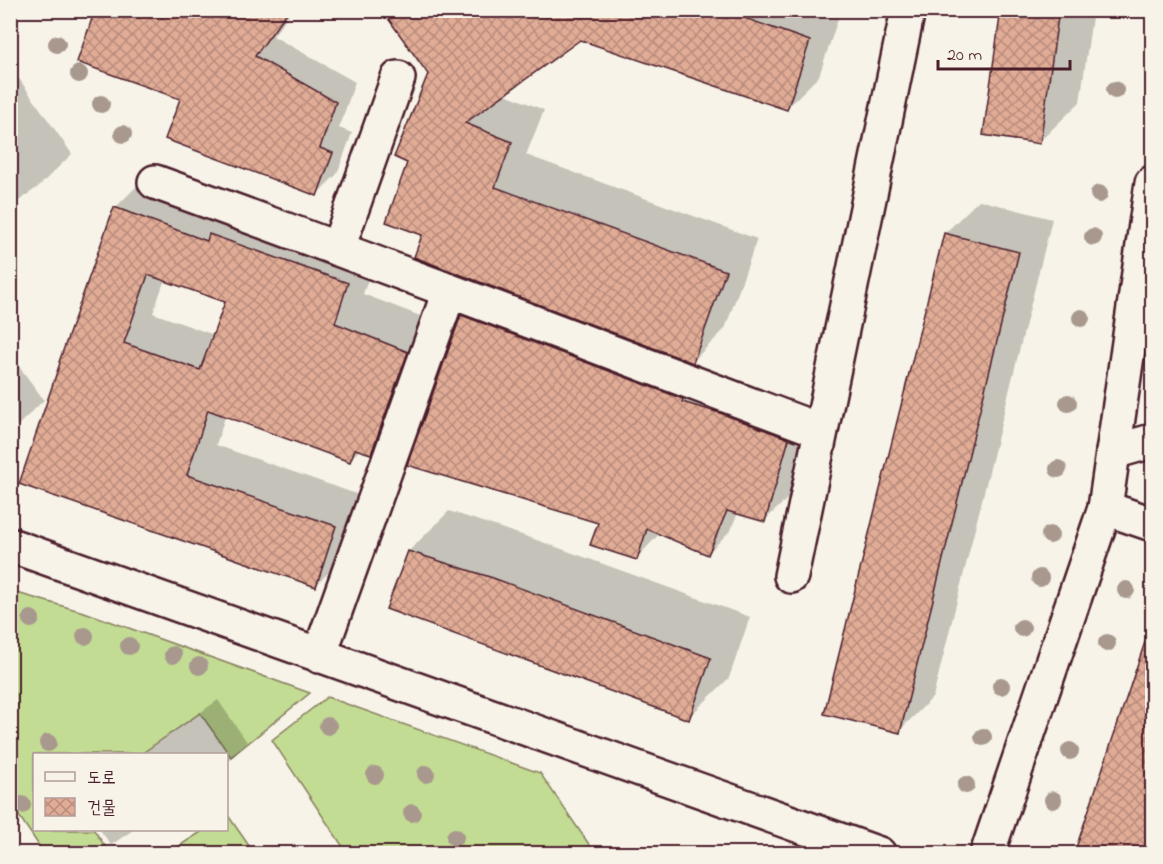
<svg xmlns="http://www.w3.org/2000/svg" width="1163" height="864" font-family="'Indie Flower','Poor Story',sans-serif">
	<style>
		.grass { fill: #c3dc93; stroke: #867e5f; stroke-width: 1.5 }
		.shadow { fill: #0003; fill-rule: evenodd }
		.building { fill: url(#building-cross-hatch); stroke: #4a1f2b; stroke-width: 1.5; fill-rule: evenodd }
		.lines { fill: none; stroke-linecap: round; stroke-linejoin: round }
		.minor-casing { stroke: #4a1f2b; stroke-width: 38 }
		.tertiary-casing { stroke: #4a1f2b; stroke-width: 38 }
		.secondary-casing { stroke: #4a1f2b; stroke-width: 38 }
		.minor { stroke: #f7f3e8; stroke-width: 33 }
		.tertiary { stroke: #f7f3e8; stroke-width: 33 }
		.secondary { stroke: #f7f3e8; stroke-width: 33 }
		.tree { fill: #a8988e }
	</style>
	<defs>
		<pattern id="building-cross-hatch" width="8" height="8" patternUnits="userSpaceOnUse" patternTransform="scale(1.5)"><rect width="8" height="8" fill="#e1ac96"/><path d="M0 0l8 8M0 8l8-8" fill="none" stroke="#b88b7b"/></pattern>
	</defs>
	<rect width="100%" height="100%" fill="#f7f3e8"/>
	<filter id="ink" filterUnits="userSpaceOnUse"><feTurbulence type="fractalNoise" baseFrequency=".0167" numOctaves="2"/><feDisplacementMap in="SourceGraphic" scale="12" xChannelSelector="R" yChannelSelector="G"/><feConvolveMatrix kernelMatrix="1 2 1 2 8 2 1 2 1" color-interpolation-filters="sRGB"/></filter>
	<g filter="url(#ink)">
		<path class="grass" d="M10 591 87 613 310 693 231 757 200 713 141 754H34V830H94L105 846 95 853H44L11 804Z
			M327 697 540 773 595 853H347L272 740Z
			M227 814 254 853H168L204 830H226Z"/>
		<path class="shadow" d="M89 10H292L273 36 355 82 339 128 352 133 337 174 317 194 182 98Z
			M384 10H841L819 76 787 108 579 38 503 93 544 110 526 155 757 239 725 329 693 361 409 162 431 75Z
			M1003 10H1093L1080 102 1039 142Z
			M10 66 72 154 38 187 10 207Z
			M145 178 377 253 363 294 436 322 400 423 371 452 361 449 349 460 226 414 216 445 365 497 345 556 315 586 21 483 115 208ZM165 279 227 301 214 335 153 313Z
			M979 200 1052 219 933 697 899 731 945 233Z
			M485 293 811 416 788 498 765 520 738 513 730 531 708 553 660 533 636 559 600 522 462 316Z
			M10 354 44 400 10 433Z
			M449 511 534 539 750 617 729 678 688 718 409 551Z
			M1152 625V854H1075Z
			M218 700 247 742 228 762 226 754H142Z
			M100 830H133L111 845Z"/>
		<path class="building" d="M95 10H289L255 56 336 102 320 148 333 153 317 196 165 139 180 99 77 62Z
			M382 10H722L810 41 787 110 580 40 465 123 512 142 495 187 726 271 693 363 414 257 422 235 386 222 407 163 394 157 428 74Z
			M1001 10H1059L1040 144 983 135Z
			M114 207 207 241 209 234 348 283 335 323 408 352 371 454 355 449 350 462 208 410 187 475 336 526 316 587 19 484 60 363 59 362ZM148 275 225 302 200 370 124 343Z
			M944 233 1019 252 900 733 824 714Z
			M461 315 683 399 682 402 720 413 789 439 765 522 727 511 708 555 647 529 637 560 590 545 598 523 407 465Z
			M408 551 493 578 711 658 689 720 386 609Z
			M1146 639 1152 640V839L1148 854H1074Z"/>
		<g class="lines">
			<defs>
				<path id="minor" d="M155 182C378 262 599 348 821 431
					M338 248 398 78
					M1113 452 1152 441
					M10 545 879 854
					M791 576 908 10
					M319 656 449 292"/>
				<path id="tertiary" d="M1105 508 1152 524"/>
				<path id="secondary" d="M987 854 1105 508 1152 183"/>
			</defs>
			<use href="#minor" class="minor-casing"/>
			<use href="#tertiary" class="tertiary-casing"/>
			<use href="#secondary" class="secondary-casing"/>
			<use href="#minor" class="minor"/>
			<use href="#tertiary" class="tertiary"/>
			<use href="#secondary" class="secondary"/>
		</g>
		<g class="tree">
			<circle cx="57" cy="44" r="9"/>
			<circle cx="79" cy="74" r="9"/>
			<circle cx="1115" cy="90" r="9"/>
			<circle cx="101" cy="104" r="9"/>
			<circle cx="123" cy="134" r="9"/>
			<circle cx="1099" cy="194" r="9"/>
			<circle cx="1093" cy="237" r="9"/>
			<circle cx="1081" cy="318" r="9"/>
			<circle cx="1068" cy="403" r="9"/>
			<circle cx="1058" cy="469" r="9"/>
			<circle cx="1050" cy="535" r="9"/>
			<circle cx="1040" cy="578" r="9"/>
			<circle cx="1126" cy="590" r="9"/>
			<circle cx="31" cy="619" r="9"/>
			<circle cx="1022" cy="628" r="9"/>
			<circle cx="85" cy="636" r="9"/>
			<circle cx="1107" cy="643" r="9"/>
			<circle cx="129" cy="646" r="9"/>
			<circle cx="173" cy="655" r="9"/>
			<circle cx="199" cy="666" r="9"/>
			<circle cx="1001" cy="686" r="9"/>
			<circle cx="328" cy="726" r="9"/>
			<circle cx="983" cy="737" r="9"/>
			<circle cx="48" cy="743" r="9"/>
			<circle cx="1070" cy="751" r="9"/>
			<circle cx="426" cy="774" r="9"/>
			<circle cx="375" cy="775" r="9"/>
			<circle cx="966" cy="785" r="9"/>
			<circle cx="1053" cy="800" r="9"/>
			<circle cx="22" cy="805" r="9"/>
			<circle cx="412" cy="813" r="9"/>
			<circle cx="455" cy="837" r="9"/>
		</g>
	</g>
	<rect width="1163" height="864" fill="none" stroke="#f7f3e8" stroke-width="36"/>
	<rect x="18" y="18" width="1127" height="828" fill="none" stroke="#4a1f2b" stroke-width="2" filter="url(#ink)"/>
	<rect x="33" y="753" width="195" height="78" fill="#f7f3e8" stroke="#b29e9c" stroke-width="1.5"/>
	<rect x="45" y="772" width="30" height="9" fill="#f7f3e8" stroke="#b29e9c" stroke-width="1.5"/>
	<text x="87" y="783" font-size="18" fill="#4a1f2b">도로</text>
	<rect x="45" y="798" width="30" height="18" fill="url(#building-cross-hatch)" stroke="#b29e9c" stroke-width="1.5"/>
	<text x="87" y="813" font-size="18" fill="#4a1f2b">건물</text>
	<path d="M938 60v9h132v-9" fill="none" stroke="#4a1f2b" stroke-width="3"/>
	<text x="947" y="60" font-size="18" fill="#4a1f2b" stroke="#f7f3e8" stroke-width="4.5" paint-order="stroke">20 m</text>
</svg>
